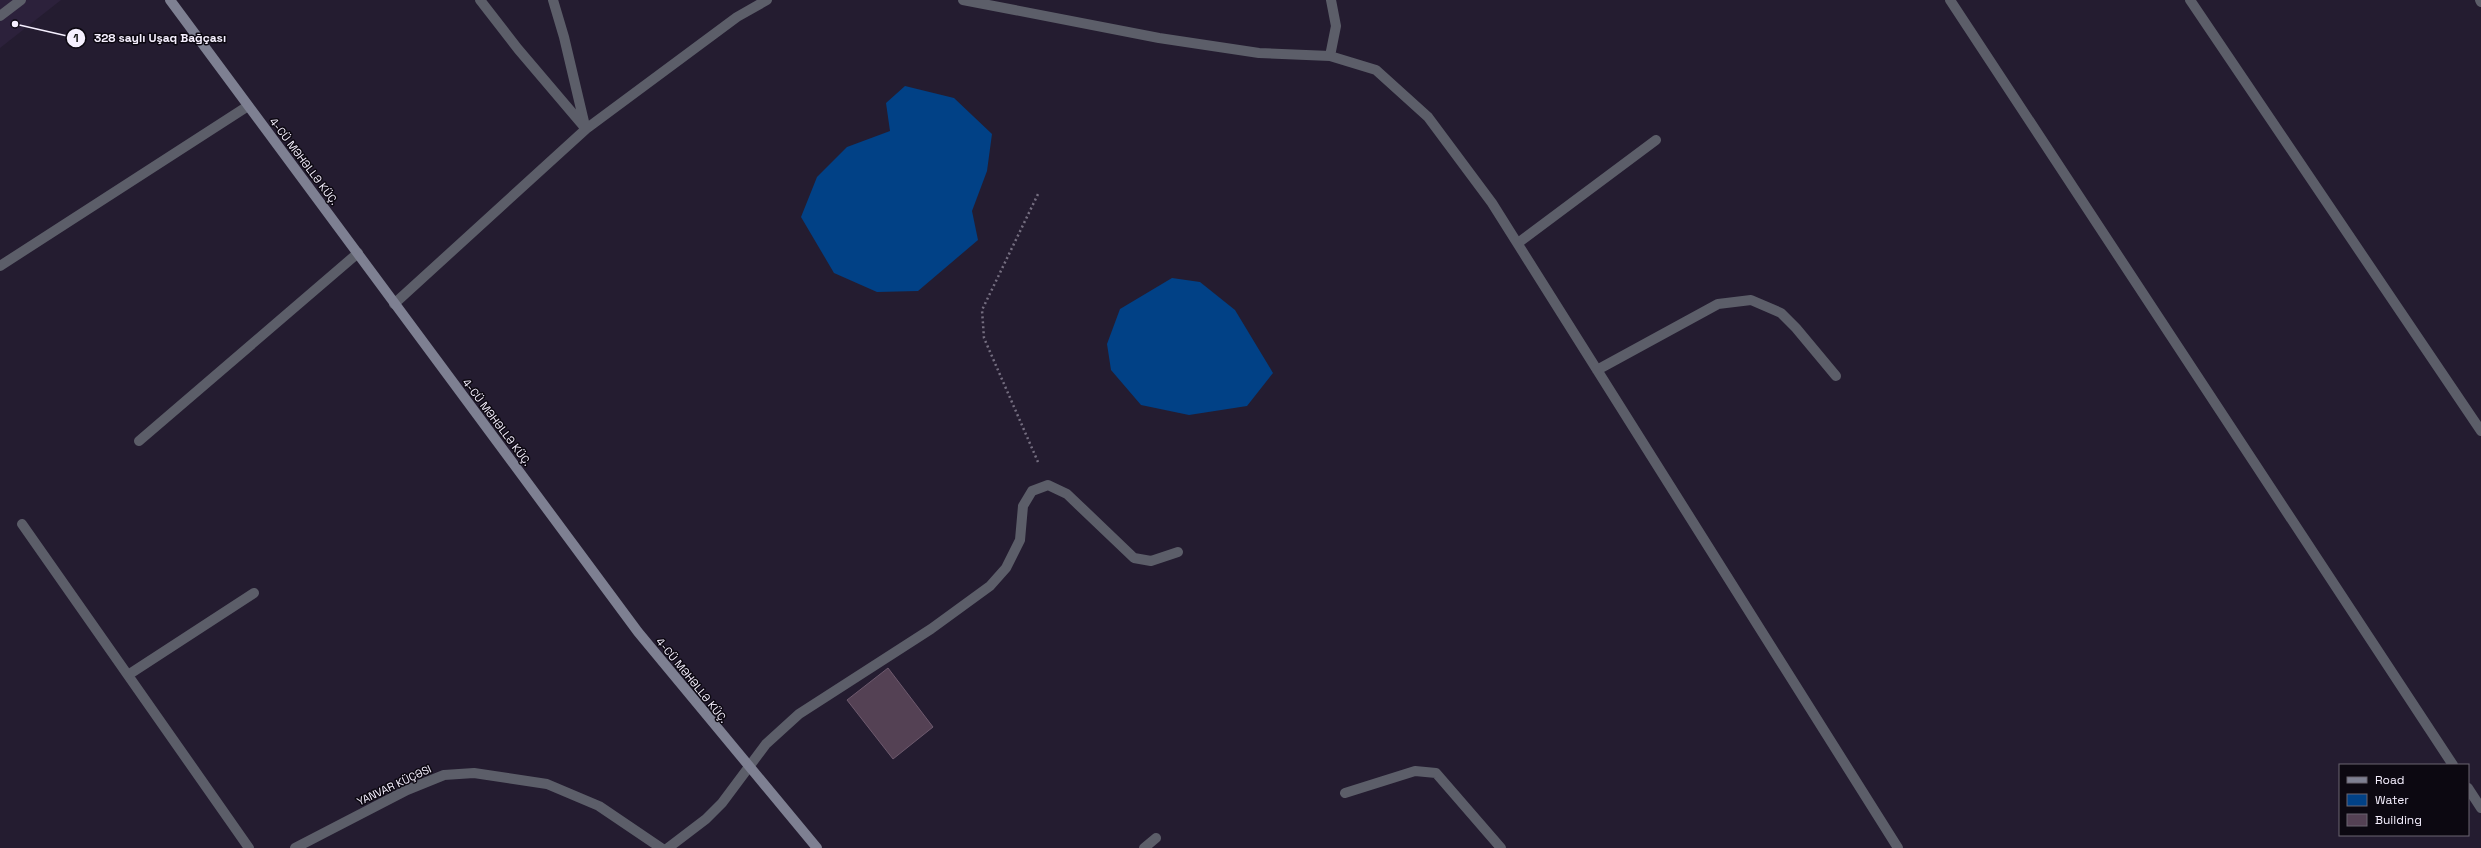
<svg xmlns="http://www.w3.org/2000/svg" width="2481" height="848" font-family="'Space Grotesk',sans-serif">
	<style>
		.built { fill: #2c213b }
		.water { fill: #014186 }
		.building { fill: #544154; stroke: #6e5a6e }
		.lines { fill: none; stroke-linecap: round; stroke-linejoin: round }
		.path { stroke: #756e80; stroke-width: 2.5; stroke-dasharray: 2 3; stroke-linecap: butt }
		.lane { stroke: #5c5e69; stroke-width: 10 }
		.street { stroke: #5c5e69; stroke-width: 10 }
		.secondary { stroke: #7e8092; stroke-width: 10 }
		.labels { text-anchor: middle; stroke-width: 3; stroke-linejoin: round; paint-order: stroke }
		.street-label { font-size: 11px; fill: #f6f0ff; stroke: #0c0811 }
		.leader { fill: none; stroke: #f6f0ff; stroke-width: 1.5 }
		.callout-dot { fill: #f6f0ff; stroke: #0c0811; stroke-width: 1.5 }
		.mark-label { font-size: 12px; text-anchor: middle; font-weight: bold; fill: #111 }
		.callout-label { font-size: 12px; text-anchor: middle; font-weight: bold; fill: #f6f0ff; stroke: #0c0811; stroke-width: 3; stroke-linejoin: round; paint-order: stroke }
	</style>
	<rect width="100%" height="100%" fill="#241c30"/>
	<path class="built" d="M0 0H61L0 48Z"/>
	<path class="water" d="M905 86 954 98 992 134 987 171 972 211 978 240 918 291 877 292 834 273 801 217 817 177 847 147 890 131 886 103Z
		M1172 278 1200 282 1235 310 1273 373 1247 406 1189 415 1141 405 1111 370 1107 344 1120 309Z"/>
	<path class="building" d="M888 668 933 727 893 759 847 700Z"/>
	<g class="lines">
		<path class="path" d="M1038 462 984 338 982 310 1039 192"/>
		<path class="lane" d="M0 16 21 0"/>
		<path class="street" d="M480 0 518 49 586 129
			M553 0 564 37 585 126
			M963 0 1159 38 1259 53 1330 56 1376 70 1428 117 1492 203 1898 848
			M1950 0 2453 765
			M2190 0 2481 431
			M2480 0 2481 2
			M1330 56 1336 26 1331 0
			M1518 243 1656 140
			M0 266 248 106
			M394 304 586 129 737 17 767 0
			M1597 370 1718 304 1751 300 1781 313 1796 328 1836 376
			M139 441 358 253
			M22 524 249 848
			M128 675 254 593
			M2468 788 2481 808
			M1345 793 1415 771 1436 773 1501 848
			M295 848 407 790 444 775 474 773 547 784 599 806 661 848
			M668 848 706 819 722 803 766 744 799 714 931 629 990 586 1006 568 1020 540 1023 506 1032 491 1048 485 1067 494 1134 558 1151 561 1178 552
			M1144 848 1156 838"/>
		<path class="secondary" d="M170 0 638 632 817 848"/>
	</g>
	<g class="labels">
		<g class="street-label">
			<text transform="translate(304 161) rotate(53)" y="4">4-CÜ MƏHƏLLƏ KÜÇ.</text>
			<text transform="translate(497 422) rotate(53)" y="4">4-CÜ MƏHƏLLƏ KÜÇ.</text>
			<text transform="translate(692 680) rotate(51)" y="4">4-CÜ MƏHƏLLƏ KÜÇ.</text>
			<text transform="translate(394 785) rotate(-25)" y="4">YANVAR KÜÇƏSI</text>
		</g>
	</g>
	<path class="leader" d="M15 24L76 38"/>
	<g class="callout-dot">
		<circle cx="15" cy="24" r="4"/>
		<circle cx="76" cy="38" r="10"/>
	</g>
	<g class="mark-label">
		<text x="76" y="42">1</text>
	</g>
	<g class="callout-label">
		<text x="160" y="42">328 saylı Uşaq Bağçası</text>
	</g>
	<rect x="2339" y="764" width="130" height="72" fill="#0c0811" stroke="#6a6570"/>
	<rect x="2347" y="777" width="20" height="6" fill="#7e8092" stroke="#6a6570"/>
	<text x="2375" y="784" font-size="12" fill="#f6f0ff">Road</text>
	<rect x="2347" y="794" width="20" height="12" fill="#014186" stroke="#6a6570"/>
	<text x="2375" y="804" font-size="12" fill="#f6f0ff">Water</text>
	<rect x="2347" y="814" width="20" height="12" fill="#544154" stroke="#6a6570"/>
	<text x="2375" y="824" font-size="12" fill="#f6f0ff">Building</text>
</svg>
